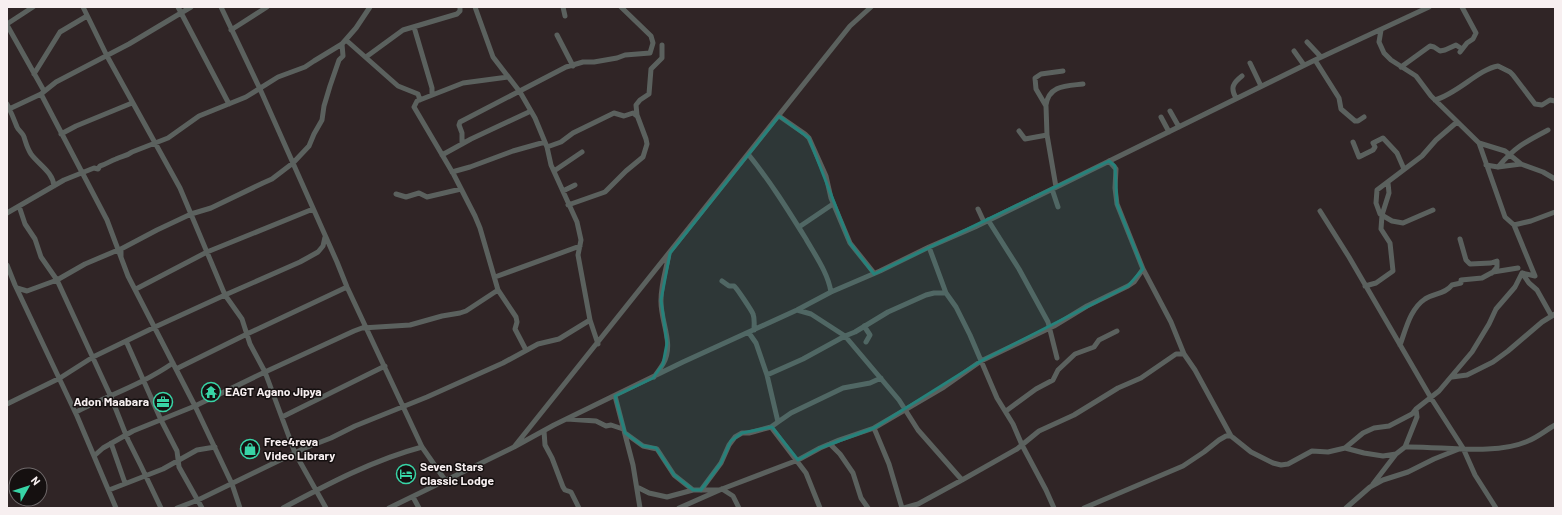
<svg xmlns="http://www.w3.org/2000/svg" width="1562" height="515" font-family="Barlow,sans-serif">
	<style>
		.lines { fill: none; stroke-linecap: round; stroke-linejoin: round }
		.minor { stroke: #5b615e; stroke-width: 5 }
		.marked { fill: #26827b; fill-opacity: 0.2; stroke: #26827b; stroke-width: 3; stroke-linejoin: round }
		.labels { text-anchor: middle; stroke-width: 3; stroke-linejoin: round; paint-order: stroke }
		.poi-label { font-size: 12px; font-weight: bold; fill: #f7eff0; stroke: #151010; text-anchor: start }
	</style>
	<rect width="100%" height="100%" fill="#302526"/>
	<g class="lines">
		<path class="minor" d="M83 7 107 56 180 188 225 295 242 319 250 344 265 372 295 453 326 508
			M178 7 229 104
			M221 7 260 89 337 262 347 287 422 447 445 480
			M475 7 493 57 520 92 535 118 547 147 551 165 577 222 581 240 578 255 590 320 598 344
			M563 7 565 16
			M7 24 33 7
			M7 25 44 91
			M414 27 432 88V94
			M231 30 267 7
			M1381 30 1379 42 1384 53 1391 60 1416 76 1431 96 1479 143 1505 151 1521 164 1543 172 1555 179
			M557 35 573 66
			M346 40 398 86 418 94 420 100
			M1307 42 1321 57
			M1294 51 1304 65
			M1460 52 1467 43 1473 39 1476 33 1462 7
			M366 57 403 30 457 14 460 11V7
			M1315 60 1339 98 1341 109 1355 121H1358L1364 117
			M1250 63 1261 86
			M1401 67 1430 46 1434 47 1440 51 1445 50 1456 45 1462 49
			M34 74 60 32 87 16
			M508 77 463 83 417 101 414 107 454 175 475 216 480 228 498 290 516 317 517 322 515 329 526 350
			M41 94 107 220 128 276 195 406 232 484 240 508
			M1236 98C1230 88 1233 83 1242 76
			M1435 100C1457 94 1479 69 1498 66L1510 72 1513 75 1535 104 1542 105 1550 100 1555 101
			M7 104C11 112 14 119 17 127 18 130 23 133 24 137 26 143 27 148 31 154 39 165 53 172 54 186
			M1046 105C1049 85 1066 86 1083 84
			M7 110 41 94 56 82 129 44 191 7
			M1170 111 1179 127
			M779 116 805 134 809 138 826 176 831 198 850 243 874 273
			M1161 117 1169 132
			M1019 131 1025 139 1047 135
			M61 134 76 126 132 103
			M1353 142 1359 157 1373 150 1375 147 1373 143 1383 138 1397 153 1404 169
			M1479 143 1505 217 1514 225 1535 276 1522 273
			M462 144V133L459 125 460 122 566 67 583 62H594L617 58 625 55 650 53 653 43 651 36 621 7
			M547 147 561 142 573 133 614 113 624 116 633 113 637 116
			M748 154C770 181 788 210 806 239 815 255 828 273 831 292
			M442 155 471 139 531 111
			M1109 161 1116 169 1115 188 1117 204 1143 269 1171 322 1184 354 1195 370 1231 436 1251 452 1273 463 1281 465 1288 464 1312 451 1328 452 1345 448 1364 453 1383 456 1396 454 1405 447C1442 446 1495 456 1528 441 1538 437 1546 430 1555 425
			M1486 165 1498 167 1521 164
			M1498 167C1515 147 1525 142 1548 130
			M554 171 582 152
			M452 172 470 167 513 151 545 142
			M1056 187 1047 135 1046 106 1036 89 1035 78 1041 74 1063 71
			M1052 189 1058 207
			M563 191 575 185
			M396 194 406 197 419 193 427 197 461 189
			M568 205 605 192 626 171 643 157 647 144 646 139 637 115 636 105 640 100 649 94 651 69 662 58V45
			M19 206 25 224 35 239 41 257 57 280 111 397 128 440 141 466 161 508
			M978 209 984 222
			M1433 210 1403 223 1392 221 1380 214 1376 203 1377 190 1422 156 1436 140 1457 122
			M1320 211 1349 257 1431 398 1463 448 1475 475 1496 508
			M7 213 64 180 94 168 98 169 100 166C107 164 110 161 116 159 122 156 127 156 132 152L168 138 199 116 246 97 278 77 305 67 314 61 342 44 356 28 370 7
			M988 220 1019 269 1048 322 1057 358
			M1514 225 1531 221 1555 212
			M799 227 833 204
			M1460 239 1466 260 1470 264 1491 263 1497 261V267L1492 273
			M929 247 946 293 956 307 970 335 997 398 1013 424 1022 445 1046 490 1054 508
			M121 257V249L157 230 191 214 211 208 263 183 272 179 293 163 309 146 314 134 322 120 324 106 330 86 339 60 343 56 342 44
			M7 265 15 285 77 416 116 508
			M1522 273 1529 283 1537 290 1551 315
			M495 277 580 246
			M722 281 729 286H734C736 287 752 311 753 314 755 319 754 325 754 330
			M1365 286 1376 283 1393 271 1390 243 1381 229 1382 215 1389 193 1388 183
			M17 288 27 291 57 280 85 264 118 250
			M136 289 207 252 313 209
			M797 310 811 314 845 336 899 400 918 430 962 480
			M864 326 870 335 866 342
			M126 341 161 420 177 451 179 467 202 508
			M1400 345C1406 329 1410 309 1425 299 1435 293 1445 294 1452 285L1461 283V280L1482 278 1493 272 1518 268
			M176 369 247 334 347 287
			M767 375 803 359 845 336 855 332 888 312 926 295 934 293H946
			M654 377C657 373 660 369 663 364 675 344 660 321 661 300 661 284 666 270 669 254
			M1452 377 1467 375 1493 362 1508 351 1542 322 1555 314
			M615 396 633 465 640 508
			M7 404 60 378 93 357 155 327 225 295 300 262 318 252 323 246 325 237
			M1006 411 1036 389 1053 380 1058 370 1075 354 1094 347 1099 340 1117 331
			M76 412C109 395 141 385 173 363
			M282 417 385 366
			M567 419 596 421 606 426 611 425 623 429
			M778 422 791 413 843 388 870 383 881 378
			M771 427 806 473 820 508
			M874 428 889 464 902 508
			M544 431 545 445 552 458 563 487 565 490 571 492 579 508
			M625 433 643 446 657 449 674 475 693 490
			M111 443 125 483
			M830 444 840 454 853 473 861 498 868 508
			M514 447 554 425 683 362 797 310 831 292 880 271 929 247 975 227 1315 60 1429 7
			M1405 447 1417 417 1416 409
			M1345 448 1363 433 1374 428 1389 426 1412 414 1416 409 1439 391 1472 352 1489 324 1496 309 1515 287 1522 273
			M94 456 103 448 133 431 195 406 265 372 354 331 362 328 410 325 442 316 460 313 466 311 498 290
			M1373 484 1396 454
			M637 487 649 493 667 497 693 490H719
			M722 489 733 496 739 508
			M109 490 163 469 197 450 215 447
			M701 490 721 463 729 445 735 437 742 433H749L771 427 778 422 767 375 756 343 749 333
			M413 497 419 508
			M177 508 198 500 305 448 331 438 355 426 427 397 503 363 538 344 559 339 590 320
			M283 508C328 484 373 460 422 447
			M389 508 514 447 850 26 871 7
			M679 508 722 489 798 460 820 448 839 440 874 428 944 387 981 361 1054 326 1087 306 1128 286 1134 282 1143 269
			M904 508 918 504 962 480 1017 449 1039 431 1074 415 1118 388 1141 378 1176 354H1184
			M1084 508 1183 466 1204 452 1219 440 1226 436H1231
			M1346 508 1370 487 1383 480 1408 472 1434 459 1459 449"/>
	</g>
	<path class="marked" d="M779 116 809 138 850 243 874 274 1109 161 1115 166 1117 204 1143 269 1128 286 981 361 874 428 820 448 798 460 772 427 742 433 731 441 721 463 701 490H693L674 475 656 448 643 446 625 433 615 396 653 378 663 364 667 343 661 300 670 253Z"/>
	<defs>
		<symbol id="temple-ring" viewBox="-11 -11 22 22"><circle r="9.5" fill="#151010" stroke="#38d4a6" stroke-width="1.5"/><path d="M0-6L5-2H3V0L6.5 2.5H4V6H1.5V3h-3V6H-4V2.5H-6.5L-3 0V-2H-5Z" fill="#38d4a6"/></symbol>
		<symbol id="office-ring" viewBox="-11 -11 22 22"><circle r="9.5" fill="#151010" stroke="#38d4a6" stroke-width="1.5"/><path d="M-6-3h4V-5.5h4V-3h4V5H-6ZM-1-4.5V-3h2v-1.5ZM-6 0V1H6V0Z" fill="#38d4a6"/></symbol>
		<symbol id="shop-ring" viewBox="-11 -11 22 22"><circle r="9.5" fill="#151010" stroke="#38d4a6" stroke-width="1.5"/><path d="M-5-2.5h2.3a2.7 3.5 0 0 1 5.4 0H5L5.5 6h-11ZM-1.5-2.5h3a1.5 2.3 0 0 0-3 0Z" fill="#38d4a6"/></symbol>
		<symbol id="hotel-ring" viewBox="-11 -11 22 22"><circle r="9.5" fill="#151010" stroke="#38d4a6" stroke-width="1.5"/><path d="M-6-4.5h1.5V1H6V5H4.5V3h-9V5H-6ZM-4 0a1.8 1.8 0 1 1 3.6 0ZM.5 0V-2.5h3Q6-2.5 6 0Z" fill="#38d4a6"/></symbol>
	</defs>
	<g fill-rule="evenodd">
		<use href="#temple-ring" x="200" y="381" width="22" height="22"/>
		<use href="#office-ring" x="152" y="391" width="22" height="22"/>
		<use href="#shop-ring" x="239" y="438" width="22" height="22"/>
		<use href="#hotel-ring" x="395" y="463" width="22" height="22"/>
	</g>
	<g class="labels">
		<g class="poi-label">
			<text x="225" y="396">EAGT Agano Jipya</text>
			<text x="149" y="406" text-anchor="end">Adon Maabara</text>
			<text x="264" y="446">Free4reva<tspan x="264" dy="14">Video Library</tspan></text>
			<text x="420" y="471">Seven Stars<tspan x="420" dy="14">Classic Lodge</tspan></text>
		</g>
	</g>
	<rect width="1562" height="515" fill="none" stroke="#f7eff0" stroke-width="16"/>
	<g transform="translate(28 487) rotate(51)"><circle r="19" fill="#151010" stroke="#6f696a"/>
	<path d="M0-3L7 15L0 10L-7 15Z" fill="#38d4a6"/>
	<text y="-6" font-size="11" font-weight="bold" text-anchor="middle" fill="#f7eff0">N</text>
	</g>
</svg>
